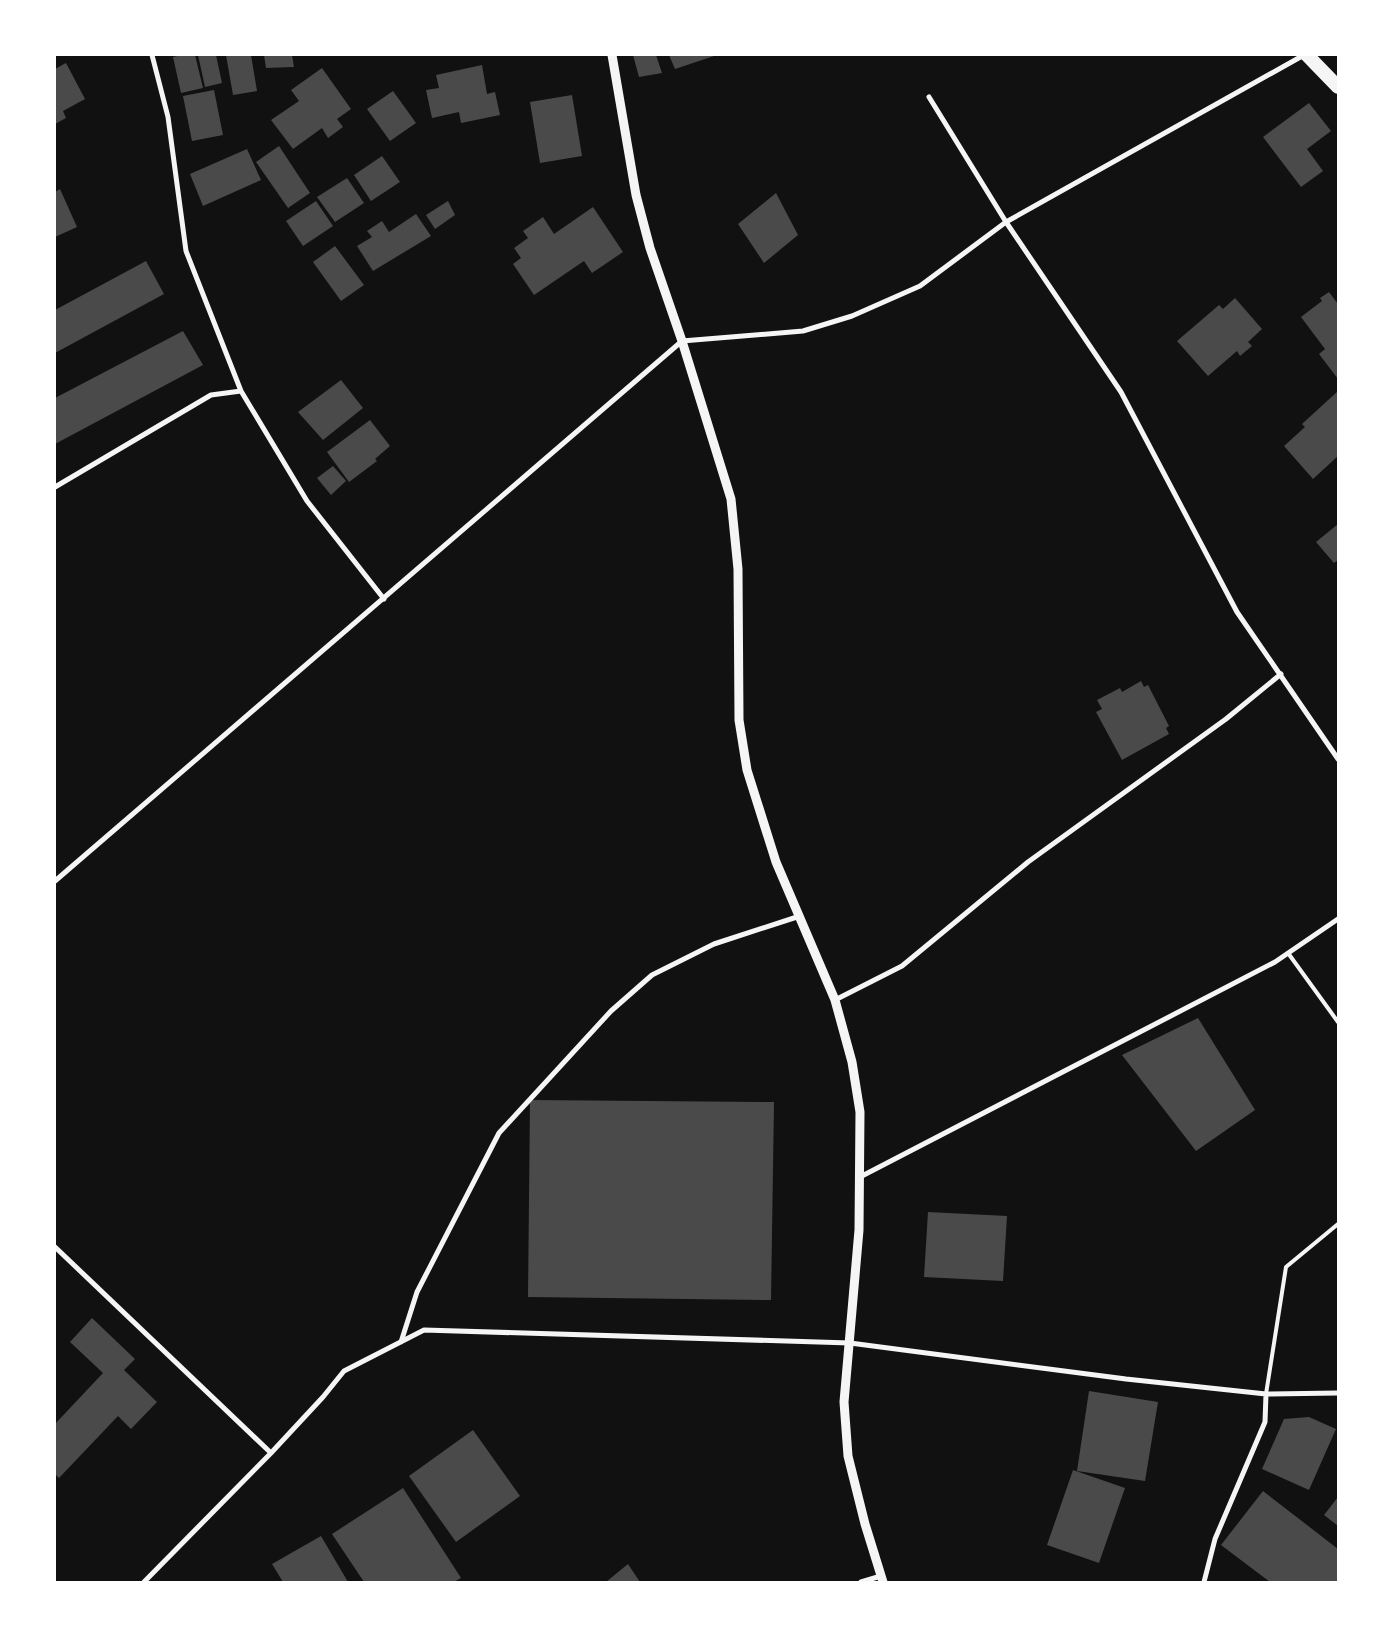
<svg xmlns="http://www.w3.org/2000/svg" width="1393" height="1637" font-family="Raleway,sans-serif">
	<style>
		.building { fill: #4a4a4a }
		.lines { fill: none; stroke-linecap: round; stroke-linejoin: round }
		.service { stroke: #f5f5f5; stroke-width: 4 }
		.minor { stroke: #f5f5f5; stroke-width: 5 }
		.tertiary { stroke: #f5f5f5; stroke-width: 9 }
		.trunk { stroke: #f5f5f5; stroke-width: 14 }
	</style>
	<rect width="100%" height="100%" fill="#111"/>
	<path class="building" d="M182 55H195L203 88 181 93 173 57Z
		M198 55H216L222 83 205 87Z
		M226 55H251L257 91 233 95Z
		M264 55H292L294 67 266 68Z
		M633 55H656L662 73 639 77Z
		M669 55H717L675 69Z
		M66 63 85 99 63 111 66 118 55 124V69Z
		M482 65 487 94 495 92 500 115 461 123 459 112 432 118 426 90 439 88 436 75Z
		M322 68 351 109 337 119 343 127 328 138 322 128 293 149 271 120 299 101 291 90Z
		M214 90 223 135 192 141 183 96Z
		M393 91 416 123 390 141 367 109Z
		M572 95 582 156 540 163 530 102Z
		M1309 103 1331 131 1307 149 1323 171 1301 187 1263 137Z
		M279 146 310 193 288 208 256 162Z
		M247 149 261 180 203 206 190 174Z
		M382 156 400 182 371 201 354 175Z
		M347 178 364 203 335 222 317 197Z
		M60 189 77 227 55 237V192Z
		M776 193 798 235 764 263 738 224Z
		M316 201 333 226 303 246 286 221Z
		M448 201 455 215 435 229 426 215Z
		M593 207 623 252 592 273 584 261 534 295 513 264 521 258 514 248 528 238 523 231 543 217 554 234Z
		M416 214 431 236 373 271 357 246 372 237 367 231 382 221 389 232Z
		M335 246 364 285 341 301 313 262Z
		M146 261 164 294 55 353V310Z
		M1329 292 1338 304V379L1319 354 1325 349 1301 317 1322 301 1320 298Z
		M1235 298 1262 329 1248 342 1252 346 1240 356 1237 351 1208 376 1177 341 1219 305 1223 309Z
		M183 331 203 365 55 444V398Z
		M341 380 363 408 323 440 298 412Z
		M1338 391V456L1313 479 1284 446 1305 427 1302 424Z
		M370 420 390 446 375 459 377 461 349 482 327 452Z
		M333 466 346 481 331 495 317 478Z
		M1338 524V560L1334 563 1316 542Z
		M1141 681 1144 687 1148 685 1169 726 1166 728 1169 734 1122 760 1096 712 1102 709 1097 700 1120 688 1122 692Z
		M1198 1018 1255 1110 1196 1151 1122 1055Z
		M530 1100 774 1102 771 1300 528 1297Z
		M928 1212 1007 1216 1003 1281 924 1277Z
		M92 1318 135 1359 124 1370 157 1402 131 1429 118 1416 59 1478 55 1474V1424L103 1373 70 1342Z
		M1089 1391 1158 1402 1145 1481 1077 1471Z
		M1309 1417 1336 1429 1309 1490 1262 1469 1284 1419Z
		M473 1430 520 1496 456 1542 409 1476Z
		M1073 1470 1125 1488 1099 1563 1047 1545Z
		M403 1488 461 1578 454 1582H364L332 1534Z
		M1263 1491 1338 1549V1582H1270L1221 1545Z
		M1338 1497V1526L1324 1515Z
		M321 1536 348 1582H283L272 1564Z
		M628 1564 640 1582H606Z"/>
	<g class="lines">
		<path class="service" d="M1288 953 1338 1022
			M1266 1394 1286 1267 1338 1224"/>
		<path class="minor" d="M152 55 168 117 186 251 241 391 307 501 384 599
			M929 97 1006 222 1121 392 1237 612 1338 759
			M55 487 211 395 241 391
			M55 881 682 341 803 331 852 316 920 286 1006 222 1304 55
			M835 1000 902 966 1028 862 1226 719 1281 674
			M860 1177 1275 962 1338 919
			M55 1247 271 1453
			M401 1342 417 1292 499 1133 611 1011 652 975 714 944 800 916
			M144 1582 271 1453 323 1397 344 1371 424 1330 850 1343 1126 1379 1266 1394 1338 1393
			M861 1582 881 1576
			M1204 1582 1215 1539 1265 1422 1266 1394"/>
		<path class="tertiary" d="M612 55 636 195 650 248 682 341 731 499 738 569 739 720 747 770 776 862 835 1000 852 1062 860 1112 859 1230 844 1402 848 1456 865 1524 883 1582"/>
		<path class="trunk" d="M1307 55 1338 87"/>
	</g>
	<rect width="1393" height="1637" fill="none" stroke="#ffffff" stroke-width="112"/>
</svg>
